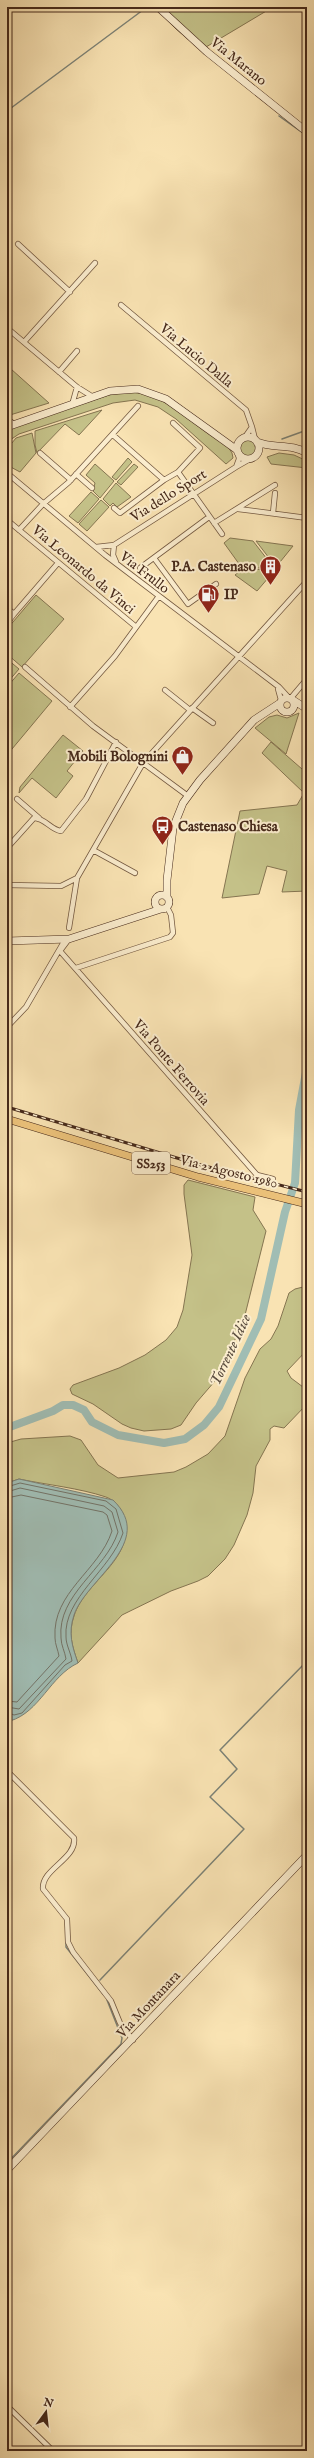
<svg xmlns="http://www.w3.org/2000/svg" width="314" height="2458" font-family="'IM FELL English',serif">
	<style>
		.green { fill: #c4c188; stroke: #857551 }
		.water { fill: #a0bdb4; stroke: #7c8276 }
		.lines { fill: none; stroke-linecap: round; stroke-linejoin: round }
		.shore { stroke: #737367; stroke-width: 1 }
		.stream { stroke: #7c8276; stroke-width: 1.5 }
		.river { stroke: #a0bdb4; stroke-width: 8 }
		.street-casing { stroke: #735840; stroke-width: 6 }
		.secondary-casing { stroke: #46291a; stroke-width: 8 }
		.primary-casing { stroke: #46291a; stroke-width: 8 }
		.street { stroke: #fbedce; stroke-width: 4.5 }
		.secondary { stroke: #fbedce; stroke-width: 7 }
		.primary { stroke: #ecc27a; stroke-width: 7 }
		.rail-casing { stroke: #46291a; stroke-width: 3 }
		.rail { stroke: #fbedce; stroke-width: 1.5; stroke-dasharray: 4.5; stroke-linecap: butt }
		.labels { text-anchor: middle; stroke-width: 4; stroke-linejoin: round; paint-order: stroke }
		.shield { fill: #fbedce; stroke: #7c6450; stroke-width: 1 }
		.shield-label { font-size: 13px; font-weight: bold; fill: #46291a }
		.street-label { font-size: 14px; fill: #46291a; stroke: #fbedce }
		.poi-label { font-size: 14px; font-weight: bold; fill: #46291a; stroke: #fbedce; text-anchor: end }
		.water-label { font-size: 15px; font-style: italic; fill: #5c4e40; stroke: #fbedce }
	</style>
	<rect width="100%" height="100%" fill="#f9e3b3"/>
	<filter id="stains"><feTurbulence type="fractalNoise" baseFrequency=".005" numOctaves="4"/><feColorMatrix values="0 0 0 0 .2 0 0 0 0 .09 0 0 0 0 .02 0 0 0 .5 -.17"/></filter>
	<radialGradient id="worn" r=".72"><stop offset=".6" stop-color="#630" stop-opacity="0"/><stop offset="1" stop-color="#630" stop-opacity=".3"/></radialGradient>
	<path class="green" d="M155 7H273L201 50 176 29Z
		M11 369 49 403 10 415 7 413V374Z
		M128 392C170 393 192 428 227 445L232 453 233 458 226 464 176 419 158 407 135 400 113 403 19 434 7 442V429L109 395Z
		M102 410 79 435 65 424 37 453 35 445V431Z
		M32 433 36 453 20 472 7 465V449L16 438Z
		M240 448a8 8 0 1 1 16 0a8 8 0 1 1-16 0Z
		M279 453 294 455 307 461V468L271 464 267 457Z
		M128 458 132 462 116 480 112 477Z
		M95 464 114 481 100 498 93 491 95 483 86 475Z
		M134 464 138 467 121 485 117 482Z
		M116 483 131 497 117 507 113 503 110 506 103 499Z
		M91 492 99 499 78 523 69 516Z
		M101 500 109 507 87 531 79 524Z
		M230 538 253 541 274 568H242L224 543Z
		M256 541 293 546 276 567Z
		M242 569 275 570 257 591 235 575Z
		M36 595 64 619 22 667 7 654V629Z
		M7 659 19 669 7 683Z
		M19 673 52 701 7 755V687Z
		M299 713 286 754 255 728 269 717 277 715 287 718Z
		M63 735 83 751 67 771 73 776 56 798 32 778 19 793 20 787Z
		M271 742 302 769 307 763V891L282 892 287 871 267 866 259 894 222 898 240 811 297 805 304 793 262 753Z
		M188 1180 255 1197 253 1210 266 1231 243 1323 215 1381 196 1403 181 1425 171 1429 144 1431 131 1428 122 1424 93 1404 72 1394 70 1389 73 1385 119 1368 145 1355 166 1340 177 1327 183 1310 192 1255 184 1194V1185Z
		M307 1286V1350L287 1371 291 1378 307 1390V1404L284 1428 274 1426 270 1429V1440L256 1466 253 1493 247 1515 234 1545 225 1559 208 1576 198 1581 171 1591 122 1615 78 1663C72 1646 68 1633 74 1616 85 1580 139 1558 123 1514 120 1507 114 1500 106 1497 79 1488 48 1485 19 1479L7 1483V1443L21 1439 70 1436 81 1440 98 1465 118 1478 174 1472 186 1467 208 1454 225 1436 245 1378 260 1349 271 1339 278 1326 289 1293 295 1289Z"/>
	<path class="water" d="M19 1479 113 1500C157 1542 86 1579 74 1615 68 1633 72 1646 78 1663 50 1676 40 1712 10 1721L7 1710V1483Z"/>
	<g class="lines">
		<path class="shore" d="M7 1487 20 1483 106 1501 116 1509 123 1533C111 1570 63 1598 66 1637 66 1645 71 1653 72 1661L65 1665 22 1713 14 1715 7 1712
			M7 1492 20 1488 104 1506 112 1512 118 1532C106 1570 57 1594 61 1638 61 1645 65 1652 66 1659L19 1709 7 1707
			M7 1498 21 1495 103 1512 107 1515 112 1531C99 1571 52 1592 55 1638 55 1644 58 1650 59 1656L17 1702 7 1701"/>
		<path class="stream" d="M7 111 147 7
			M279 116 307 136
			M282 439 307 430
			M66 1932V1947L103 1994
			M100 1980 244 1829 210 1797 237 1769 220 1750 307 1661
			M7 2163 121 2044 122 2038 107 2000"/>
		<path class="river" d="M7 1428 53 1411 63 1405H73L84 1410 92 1422 118 1435 164 1443 185 1439 204 1425 219 1407 261 1319 285 1212 295 1183 299 1110 307 1067"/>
		<defs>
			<path id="street" d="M18 244 70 292
				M121 305 246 410 252 427
				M7 328 77 387 93 397
				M24 342 95 263
				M59 372 77 351
				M72 405 77 387
				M7 419 14 424
				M113 435 164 480 178 472 200 448 173 423
				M245 437 252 427 255 439
				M40 453 71 480
				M238 453 239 459 236 467 250 459
				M178 472 222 534
				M7 473 105 555 279 687 290 699 307 679
				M76 474 92 488
				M114 508 120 513 164 480
				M238 509 307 518
				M273 513 275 493
				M7 520 135 626
				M214 523 275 485
				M19 530 43 504 69 482 138 406
				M114 545 236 467
				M96 547 114 545 113 555 116 562
				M154 558 188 604 216 584
				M140 568 209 517
				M7 608 14 614 7 623
				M14 614 58 563
				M25 667 93 726 188 796
				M278 689 281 700
				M165 690 190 710
				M70 707 115 656 159 596
				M192 708 213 723
				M17 799 39 818
				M7 848 34 818C45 818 51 830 61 831L86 799 116 742
				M93 850 135 873
				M7 885 61 886 77 878 143 763 307 581
				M69 928 77 878
				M60 951 257 1175 273 1179
				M60 951 69 939
				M76 968 170 937 173 933 171 915 167 907
				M7 1027 26 1007 65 940
				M7 1771 74 1838C77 1859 41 1869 43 1889L67 1919 68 1942 73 1952 111 2001 120 2023 133 2040
				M7 2406 53 2451"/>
			<path id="secondary" d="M158 7 207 52 307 132
				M7 427 110 391 138 389 166 399 237 450
				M237 448a11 11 0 1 1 22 0a11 11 0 1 1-22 0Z
				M257 442C273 449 291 443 307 453
				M280 705a7 7 0 1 1 14 0a7 7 0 1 1-14 0Z
				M293 700 307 709
				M155 902a7 7 0 1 1 14 0a7 7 0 1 1-14 0Z
				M167 897V880L173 828 183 803 200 780 254 720 280 703
				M7 941 69 939 161 909
				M7 2170 307 1855"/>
			<path id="primary" d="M7 1119 198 1177 307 1204"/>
		</defs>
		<use href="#street" class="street-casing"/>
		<use href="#secondary" class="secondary-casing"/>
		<use href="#primary" class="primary-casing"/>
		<use href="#street" class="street"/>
		<use href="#secondary" class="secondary"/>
		<use href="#primary" class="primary"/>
		<defs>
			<path id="rail" d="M7 1107 197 1164 307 1192"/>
		</defs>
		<use href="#rail" class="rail-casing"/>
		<use href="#rail" class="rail"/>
	</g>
	<defs>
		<symbol id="building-pin" viewBox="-11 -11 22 30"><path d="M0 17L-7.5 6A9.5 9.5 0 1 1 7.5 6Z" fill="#8f2418" stroke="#fbedce"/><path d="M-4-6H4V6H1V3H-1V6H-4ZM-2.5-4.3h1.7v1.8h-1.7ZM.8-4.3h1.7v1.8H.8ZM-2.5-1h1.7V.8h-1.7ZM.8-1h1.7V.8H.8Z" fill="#fff"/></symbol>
		<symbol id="fuel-pin" viewBox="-11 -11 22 30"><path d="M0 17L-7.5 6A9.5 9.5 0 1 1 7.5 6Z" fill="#8f2418" stroke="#fbedce"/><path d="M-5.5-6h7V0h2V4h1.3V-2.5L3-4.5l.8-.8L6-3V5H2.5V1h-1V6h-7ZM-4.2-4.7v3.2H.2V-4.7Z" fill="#fff"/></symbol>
		<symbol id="shop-pin" viewBox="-11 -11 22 30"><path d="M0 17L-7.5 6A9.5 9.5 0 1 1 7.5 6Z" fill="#8f2418" stroke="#fbedce"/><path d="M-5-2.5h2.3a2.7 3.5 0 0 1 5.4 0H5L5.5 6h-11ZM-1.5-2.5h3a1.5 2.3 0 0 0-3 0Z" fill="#fff"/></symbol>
		<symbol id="bus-pin" viewBox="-11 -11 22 30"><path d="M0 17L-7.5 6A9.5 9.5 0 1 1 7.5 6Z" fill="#8f2418" stroke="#fbedce"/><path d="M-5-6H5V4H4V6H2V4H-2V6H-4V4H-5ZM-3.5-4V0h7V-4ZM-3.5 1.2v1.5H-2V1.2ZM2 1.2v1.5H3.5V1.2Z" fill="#fff"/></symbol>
	</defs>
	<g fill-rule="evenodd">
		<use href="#building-pin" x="258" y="554" width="25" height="34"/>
		<use href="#fuel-pin" x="196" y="582" width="25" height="34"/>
		<use href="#shop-pin" x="170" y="744" width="25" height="34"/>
		<use href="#bus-pin" x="150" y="814" width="25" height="34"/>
	</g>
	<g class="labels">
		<rect class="shield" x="132" y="1152" width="38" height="22" rx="3"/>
		<g class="shield-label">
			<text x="151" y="1168">SS253</text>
		</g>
		<g class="street-label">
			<text transform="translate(239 61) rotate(39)" y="5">Via Marano</text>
			<text transform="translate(197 355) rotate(40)" y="5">Via Lucio Dalla</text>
			<text transform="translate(168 495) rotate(-32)" y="5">Via dello Sport</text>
			<text transform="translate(84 569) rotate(40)" y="5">Via Leonardo da Vinci</text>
			<text transform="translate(145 572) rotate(38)" y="5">Via Frullo</text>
			<text transform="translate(172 1062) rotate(49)" y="5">Via Ponte Ferrovia</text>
			<text transform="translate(229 1171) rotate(14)" y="5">Via 2 Agosto 1980</text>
			<text transform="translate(148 2004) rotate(-47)" y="5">Via Montanara</text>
		</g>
		<g class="poi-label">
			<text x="256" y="571">P.A. Castenaso</text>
			<text x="224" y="599" text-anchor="start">IP</text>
			<text x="168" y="761">Mobili Bolognini</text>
			<text x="178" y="831" text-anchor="start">Castenaso Chiesa</text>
		</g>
		<g class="water-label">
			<text transform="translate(230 1350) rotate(-65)" y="5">Torrente Idice</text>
		</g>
	</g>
	<rect width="314" height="2458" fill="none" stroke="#f9e3b3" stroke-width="24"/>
	<rect x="8" y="8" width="298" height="2442" fill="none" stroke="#46291a" stroke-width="2"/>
	<rect x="12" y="12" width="290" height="2434" fill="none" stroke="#46291a"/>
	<g transform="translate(46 2412) rotate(15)" stroke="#fbedce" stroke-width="3" paint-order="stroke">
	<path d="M0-3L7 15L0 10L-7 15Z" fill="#46291a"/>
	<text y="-6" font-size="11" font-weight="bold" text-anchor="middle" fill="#46291a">N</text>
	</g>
	<rect width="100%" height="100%" filter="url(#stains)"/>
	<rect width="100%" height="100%" fill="url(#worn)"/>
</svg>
